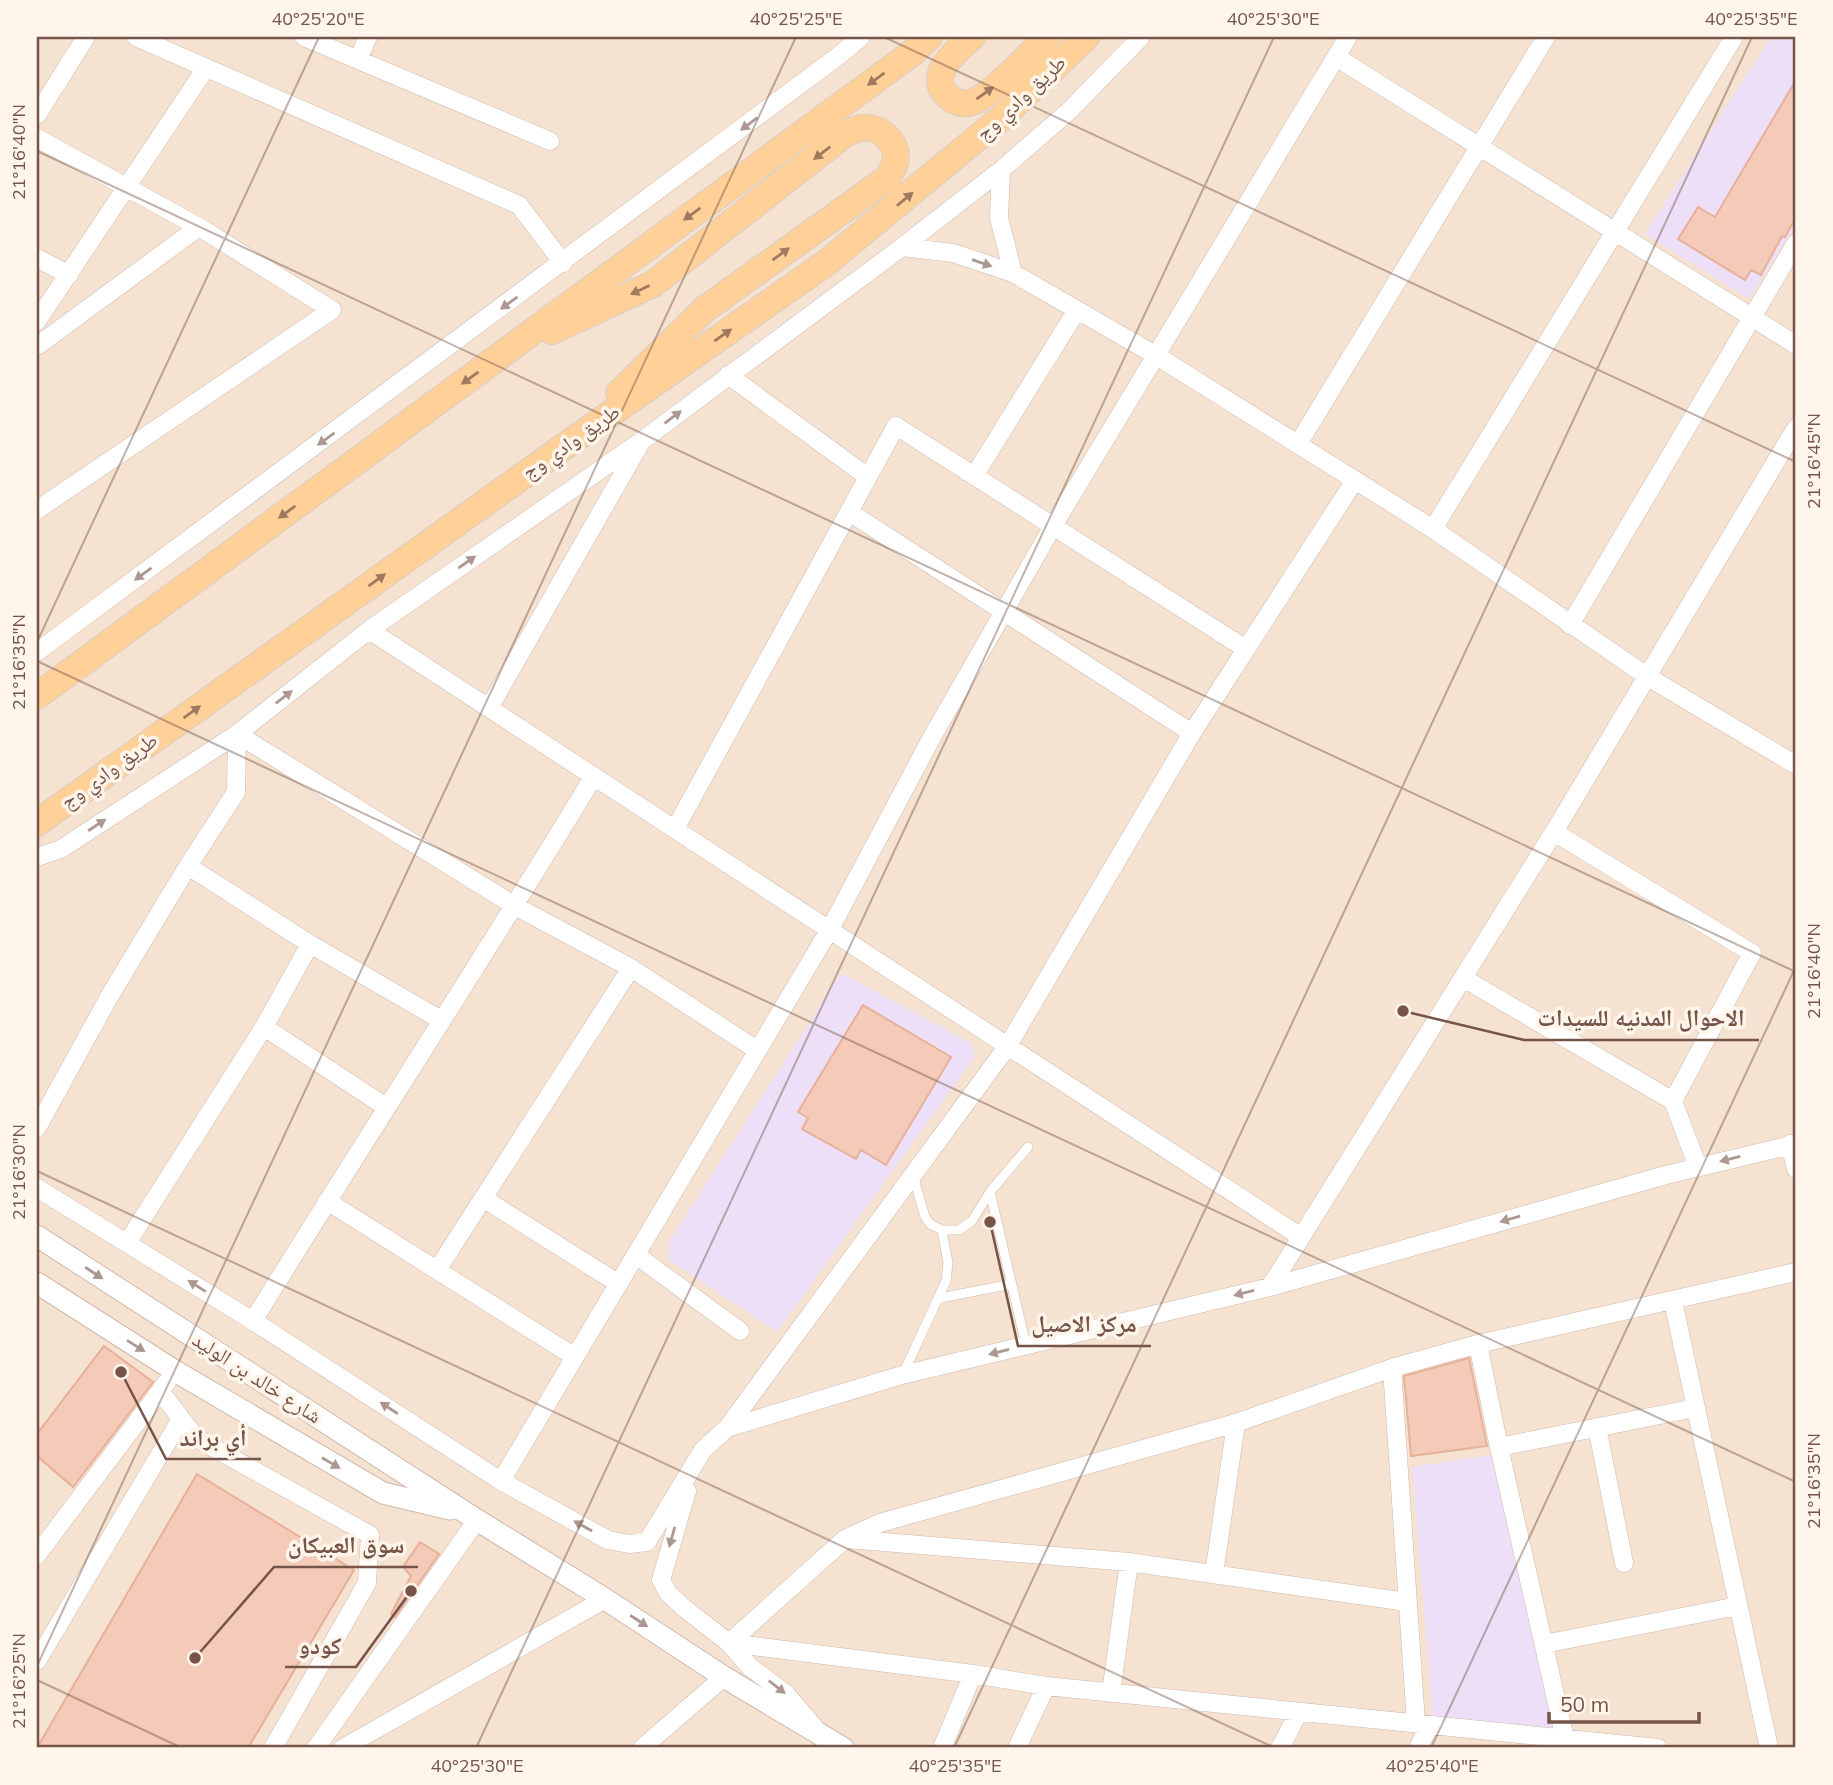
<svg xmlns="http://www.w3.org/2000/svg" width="1833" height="1785" font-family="Mulish,'Noto Naskh Arabic',sans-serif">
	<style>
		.residential { fill: #f5e2d1 }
		.education { fill: #eedff9 }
		.building { fill: #f4cbb9; stroke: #e7b099; stroke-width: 2 }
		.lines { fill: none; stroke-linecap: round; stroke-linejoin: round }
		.service-casing { stroke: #d1b9ac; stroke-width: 10 }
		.minor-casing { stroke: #d1b9ac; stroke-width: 19 }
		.tertiary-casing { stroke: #d1b9ac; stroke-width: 23 }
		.primary-casing { stroke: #d9cfcc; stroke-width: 28 }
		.service { stroke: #fff; stroke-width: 9 }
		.minor { stroke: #fff; stroke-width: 18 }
		.tertiary { stroke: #fff; stroke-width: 21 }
		.primary { stroke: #ffd098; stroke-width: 26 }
		.oneway { fill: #9f7960 }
		.oneway2 { fill: #ad9891 }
		.ticks { fill: none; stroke: #765448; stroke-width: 2; stroke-opacity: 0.45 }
		.labels { text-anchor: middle; stroke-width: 7; stroke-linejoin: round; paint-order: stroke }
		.street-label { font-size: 21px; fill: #765448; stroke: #fff5ea }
		.leader { fill: none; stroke: #765448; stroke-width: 2.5 }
		.callout-dot { fill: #765448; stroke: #fff5ea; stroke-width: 2.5 }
		.callout-label { font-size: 23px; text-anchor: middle; font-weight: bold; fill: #765448; stroke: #fff5ea; stroke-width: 7; stroke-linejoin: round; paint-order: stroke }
		.neatline { fill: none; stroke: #765448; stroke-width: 2.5 }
		.ticks-label { font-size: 18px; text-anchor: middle; fill: #765448 }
	</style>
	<rect width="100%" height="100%" fill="#fdf1e3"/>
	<path class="residential" d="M37 37H1796V1748H37Z"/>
	<path class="education" d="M1771 37H1796V224L1749 299 1645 234Z
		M841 973 971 1043 975 1056 777 1332 668 1259 670 1240Z
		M1491 1455 1554 1728 1433 1718 1412 1467Z"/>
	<path class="building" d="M1796 80V217L1785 237 1782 236 1761 275 1751 270 1745 280 1678 239 1698 207 1715 217Z
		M863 1005 951 1057 886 1165 861 1150 856 1159 802 1129 808 1118 798 1112Z
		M104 1346 153 1382 73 1487 37 1456V1434Z
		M1469 1358 1487 1446 1411 1456 1404 1376Z
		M197 1474 354 1570 248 1748H37Z
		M420 1542 439 1554 395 1617 391 1614 411 1576 403 1567Z"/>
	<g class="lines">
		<defs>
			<path id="service" d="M913 1175 925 1217 930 1224 942 1230H959L972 1221 990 1192 1028 1147
				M990 1192 1026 1345
				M940 1298 1012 1284
				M903 1374 946 1281 948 1263 942 1230"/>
			<path id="minor" d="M136 37 519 205 563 263
				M304 37 550 141
				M1336 57 1796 345
				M358 60 368 37
				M37 115 86 37
				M37 138 199 227 332 310 37 510
				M1001 170 999 218 1013 273
				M902 247 953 253 1013 273 1077 310 1157 356 1433 529 1648 677 1796 765
				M37 258 69 275
				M37 321 206 68
				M37 346 199 227
				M728 375 868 477
				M1298 444 1546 37
				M974 476 1077 310
				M849 512 1192 733
				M1433 529 1734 37
				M1570 625 1796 243
				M369 630 1301 1237
				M37 652 837 57 861 37
				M489 708 640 444
				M675 829 896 426 1246 649
				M1554 832 1752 953 1673 1101
				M37 857 61 849 237 734 369 630 643 440 902 247 1001 170 1069 111 1141 37
				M188 866 310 944 441 1020
				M1463 978 1673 1101 1698 1167
				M264 1027 386 1107
				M37 1128 109 997 188 866 236 792 237 734 515 906 631 968 757 1050
				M1790 1144 1796 1169
				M37 1188 253 1321 501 1481 608 1540 629 1544 647 1542 703 1450 727 1428 1007 1047 1192 733 1355 480
				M483 1198 619 1284
				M327 1201 575 1357
				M127 1243 264 1027 310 944
				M636 1255 740 1331
				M437 1270 631 968
				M1270 1287 1554 832 1796 428
				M1673 1301 1769 1748
				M253 1321C366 1138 483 959 594 776
				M1478 1344 1499 1447 1565 1739 1561 1746
				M1392 1368 1416 1723
				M160 1391 196 1438 370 1535 367 1583 273 1748
				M1597 1427 1624 1563
				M727 1428 902 1375 1270 1287 1666 1175 1796 1144
				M1499 1447 1695 1408
				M501 1481 830 929 932 737 1053 526 1348 37
				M687 1491 661 1580 668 1593 684 1608 729 1643 750 1667 786 1694 815 1728
				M847 1539 1129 1562 1407 1602
				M37 1555 167 1382
				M1214 1574 1236 1423
				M729 1643 845 1539 880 1523 1236 1423 1392 1368 1478 1344 1796 1272
				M729 1643 973 1674 1046 1686 1658 1748
				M1544 1644 1738 1606
				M37 1661 181 1419
				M1111 1693 1129 1562
				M316 1748 477 1520
				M343 1748 605 1599
				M642 1748 724 1677
				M942 1748 973 1674
				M1017 1748 1046 1686
				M1280 1748 1299 1712
				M1418 1748 1430 1725"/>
			<path id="tertiary" d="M37 1236 477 1520 605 1599 724 1677 843 1748
				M37 1283 175 1371 383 1493 450 1509"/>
			<path id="primary" d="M972 37C956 51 924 77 949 97 954 101 962 105 969 103 988 100 1032 52 1047 37
				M552 331 653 284 845 134C850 132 856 129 861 128 879 125 900 143 895 162 894 167 890 173 888 178L705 309 619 393
				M37 696 912 53 929 37
				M37 823 566 445 826 263 999 120 1086 37"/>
		</defs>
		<use href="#service" class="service-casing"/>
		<use href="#minor" class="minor-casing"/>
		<use href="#tertiary" class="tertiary-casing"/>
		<use href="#primary" class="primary-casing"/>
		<use href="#service" class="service"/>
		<use href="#minor" class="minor"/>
		<use href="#tertiary" class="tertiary"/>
		<use href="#primary" class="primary"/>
	</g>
	<defs><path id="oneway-solid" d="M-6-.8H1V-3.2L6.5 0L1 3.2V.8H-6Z" transform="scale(1.75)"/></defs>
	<g class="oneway">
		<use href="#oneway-solid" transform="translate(876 79) rotate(144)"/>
		<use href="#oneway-solid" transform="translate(985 93) rotate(-35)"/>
		<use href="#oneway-solid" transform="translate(822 153) rotate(142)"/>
		<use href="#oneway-solid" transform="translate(905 199) rotate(-40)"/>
		<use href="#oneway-solid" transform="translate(692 214) rotate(144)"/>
		<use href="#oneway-solid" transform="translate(781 254) rotate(-36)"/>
		<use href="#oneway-solid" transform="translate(640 290) rotate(155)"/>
		<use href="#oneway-solid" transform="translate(723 335) rotate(-35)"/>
		<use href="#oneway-solid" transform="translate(470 378) rotate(144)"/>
		<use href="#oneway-solid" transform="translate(287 512) rotate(144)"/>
		<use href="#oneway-solid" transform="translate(377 580) rotate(-36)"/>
		<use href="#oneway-solid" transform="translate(192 712) rotate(-36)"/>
	</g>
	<g class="oneway2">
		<use href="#oneway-solid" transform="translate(749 124) rotate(143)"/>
		<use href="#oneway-solid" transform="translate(982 263) rotate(19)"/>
		<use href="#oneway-solid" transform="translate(509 303) rotate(144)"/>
		<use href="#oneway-solid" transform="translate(673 417) rotate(-37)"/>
		<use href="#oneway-solid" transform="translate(326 439) rotate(144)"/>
		<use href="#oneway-solid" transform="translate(467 562) rotate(-35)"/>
		<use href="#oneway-solid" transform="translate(143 574) rotate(144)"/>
		<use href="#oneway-solid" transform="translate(284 697) rotate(-38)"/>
		<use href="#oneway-solid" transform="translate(97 825) rotate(-33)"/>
		<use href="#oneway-solid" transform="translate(1730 1159) rotate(166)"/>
		<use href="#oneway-solid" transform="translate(1510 1219) rotate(164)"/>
		<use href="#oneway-solid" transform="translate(94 1273) rotate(33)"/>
		<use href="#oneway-solid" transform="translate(197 1286) rotate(-148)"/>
		<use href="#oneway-solid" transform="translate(1244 1293) rotate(166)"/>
		<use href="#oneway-solid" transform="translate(136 1346) rotate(32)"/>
		<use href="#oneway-solid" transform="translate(999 1352) rotate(166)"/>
		<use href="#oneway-solid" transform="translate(389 1408) rotate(-147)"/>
		<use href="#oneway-solid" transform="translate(331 1463) rotate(30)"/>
		<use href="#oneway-solid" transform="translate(583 1526) rotate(-151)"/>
		<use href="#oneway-solid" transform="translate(672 1537) rotate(106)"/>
		<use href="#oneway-solid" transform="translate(639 1621) rotate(33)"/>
		<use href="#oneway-solid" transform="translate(777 1687) rotate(38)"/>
	</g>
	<path class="ticks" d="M884 37 1796 462M37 151 1796 972M37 642 319 37M37 661 1796 1482M37 1171 1275 1748M37 1666 796 37M37 1680 182 1748M476 1748 1274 37M954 1748 1752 37M1431 1748 1796 966"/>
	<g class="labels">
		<g class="street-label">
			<text transform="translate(1021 98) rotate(-43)" y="7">طريق وادي وج</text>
			<text transform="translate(571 442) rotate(-35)" y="7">طريق وادي وج</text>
			<text transform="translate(109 771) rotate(-36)" y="7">طريق وادي وج</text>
			<text transform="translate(257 1378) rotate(33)" y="7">شارع خالد بن الوليد</text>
		</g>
	</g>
	<path class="leader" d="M1403 1011L1524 1040H1759M990 1222L1018 1346H1151M121 1372L166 1459H261M195 1658L274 1567H418M411 1591L356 1667H285"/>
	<g class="callout-dot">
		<circle cx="1403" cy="1011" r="7"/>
		<circle cx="990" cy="1222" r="7"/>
		<circle cx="121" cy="1372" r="7"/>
		<circle cx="195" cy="1658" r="7"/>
		<circle cx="411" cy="1591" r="7"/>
	</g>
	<g class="callout-label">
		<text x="1641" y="1026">الاحوال المدنيه للسيدات</text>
		<text x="1084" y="1332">مركز الاصيل</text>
		<text x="213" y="1446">أي براند</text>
		<text x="346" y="1553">سوق العبيكان</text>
		<text x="320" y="1654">كودو</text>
	</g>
	<rect width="1833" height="1785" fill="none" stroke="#fff5ea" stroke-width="77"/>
	<path d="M1549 1712v10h150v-10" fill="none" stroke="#765448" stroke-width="3.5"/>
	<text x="1560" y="1712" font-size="21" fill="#765448" stroke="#fff5ea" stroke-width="5" paint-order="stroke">50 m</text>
	<rect x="38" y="38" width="1756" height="1708" class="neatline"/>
	<g class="ticks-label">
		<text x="318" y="25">40°25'20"E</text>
		<text x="796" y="25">40°25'25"E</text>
		<text x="1273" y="25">40°25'30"E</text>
		<text x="1751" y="25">40°25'35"E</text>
		<text transform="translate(19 152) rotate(-90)" y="6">21°16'40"N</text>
		<text transform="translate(1814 461) rotate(-90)" y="6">21°16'45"N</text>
		<text transform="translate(19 662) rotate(-90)" y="6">21°16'35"N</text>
		<text transform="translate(1814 971) rotate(-90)" y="6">21°16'40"N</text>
		<text transform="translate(19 1172) rotate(-90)" y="6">21°16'30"N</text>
		<text transform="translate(1814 1481) rotate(-90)" y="6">21°16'35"N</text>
		<text transform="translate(19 1681) rotate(-90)" y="6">21°16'25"N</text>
		<text x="477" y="1772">40°25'30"E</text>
		<text x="955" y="1772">40°25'35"E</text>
		<text x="1432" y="1772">40°25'40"E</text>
	</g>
</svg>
